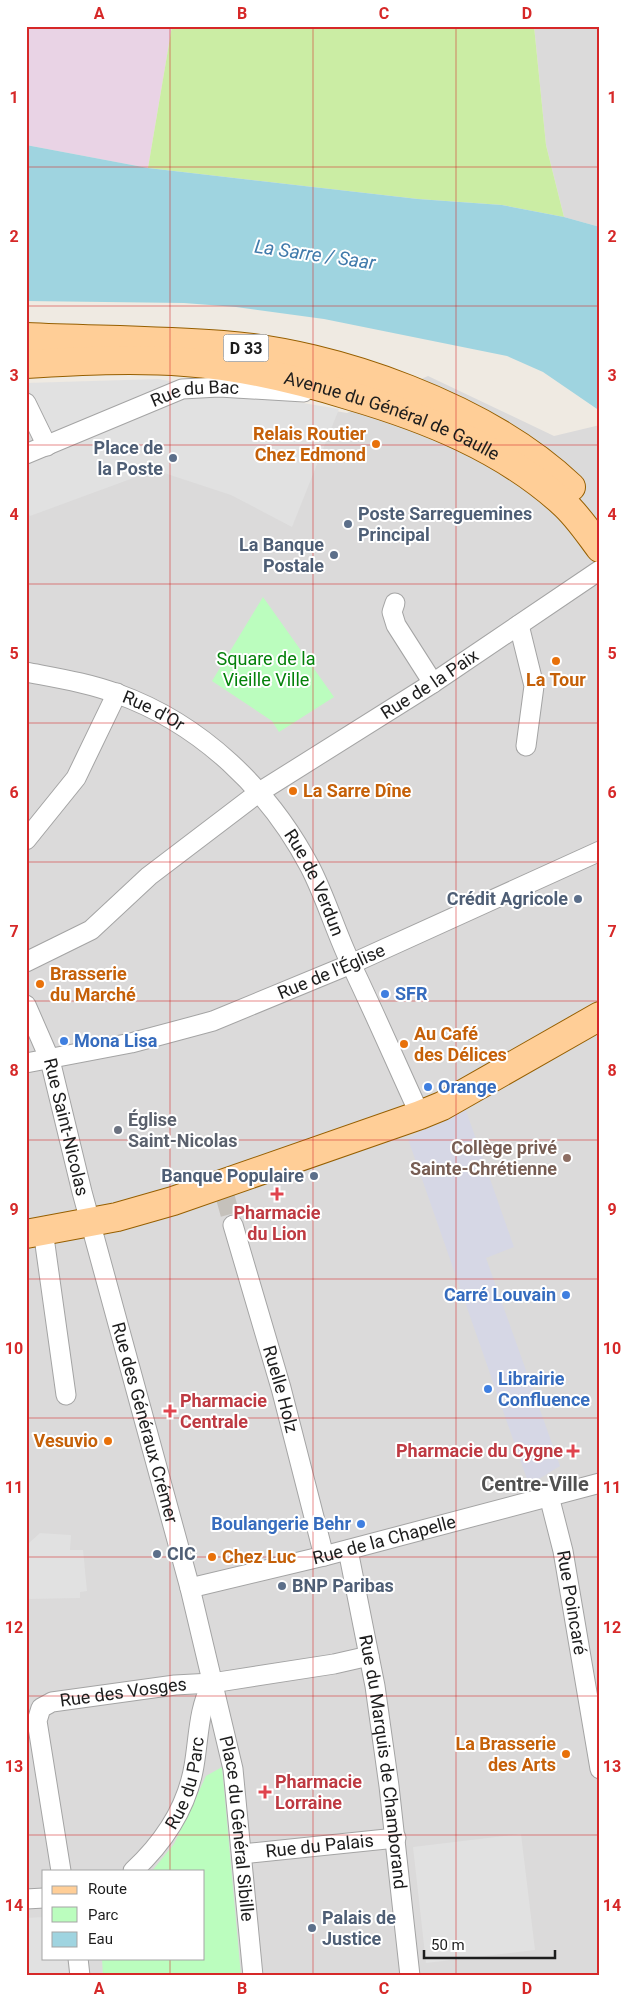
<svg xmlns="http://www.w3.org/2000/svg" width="626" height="2002" font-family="Roboto,sans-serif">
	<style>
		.residential { fill: #dbdada; fill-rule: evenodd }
		.industrial { fill: #e9d3e5 }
		.grass { fill: #cbeda4 }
		.park { fill: #bbfdbe }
		.parking { fill: #e1e1e1 }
		.plaza { fill: #d6d7e5 }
		.water { fill: #9fd4e0 }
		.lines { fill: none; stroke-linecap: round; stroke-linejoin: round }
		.minor-tunnel { stroke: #c5c1bb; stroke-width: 19; stroke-dasharray: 19 9; stroke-linecap: butt }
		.minor-casing { stroke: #a4a4a4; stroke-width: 21 }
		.primary-casing { stroke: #965f00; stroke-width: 30 }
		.minor { stroke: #fff; stroke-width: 19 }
		.primary { stroke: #ffce97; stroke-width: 28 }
		.grid { fill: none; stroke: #d62828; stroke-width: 1; stroke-opacity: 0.55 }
		.food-dot { fill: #e8710a; stroke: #fff; stroke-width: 2 }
		.service-dot { fill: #5c6f8a; stroke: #fff; stroke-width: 2 }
		.shop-dot { fill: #3f7fe0; stroke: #fff; stroke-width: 2 }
		.worship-dot { fill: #6b7280; stroke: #fff; stroke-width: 2 }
		.education-dot { fill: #8d6e63; stroke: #fff; stroke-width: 2 }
		.health-dot { fill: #e0444e; stroke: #fff; stroke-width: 2 }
		.labels { text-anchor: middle; stroke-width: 4; stroke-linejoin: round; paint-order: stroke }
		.shield { fill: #fff; stroke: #616161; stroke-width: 1 }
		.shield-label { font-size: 16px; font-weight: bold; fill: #1d1d1d }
		.street-label { font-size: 18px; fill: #1d1d1d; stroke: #fff }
		.food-label { font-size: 18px; font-weight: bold; fill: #c56008; stroke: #fff; text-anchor: start }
		.service-label { font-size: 18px; font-weight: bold; fill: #4e5e75; stroke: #fff; text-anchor: end }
		.park-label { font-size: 18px; fill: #04820a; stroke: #fff }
		.shop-label { font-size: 18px; font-weight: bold; fill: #366cbe; stroke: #fff; text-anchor: start }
		.worship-label { font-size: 18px; font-weight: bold; fill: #5b616d; stroke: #fff; text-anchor: start }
		.education-label { font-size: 18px; font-weight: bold; fill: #785e54; stroke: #fff; text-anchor: end }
		.health-label { font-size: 18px; font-weight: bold; fill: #be3a42; stroke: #fff; text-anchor: start }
		.water-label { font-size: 19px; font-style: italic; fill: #407aab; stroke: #fff }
		.quarter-label { font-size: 20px; font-weight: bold; fill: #505050; stroke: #fff }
		.neatline { fill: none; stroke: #d62828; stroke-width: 2 }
		.grid-label { font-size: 16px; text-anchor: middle; font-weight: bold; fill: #d62828 }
	</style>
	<rect width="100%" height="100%" fill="#efeae2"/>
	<path class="residential" d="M534 26H600V227L564 217 546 145Z
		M428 376 554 436 600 425V1976H26V384L165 381 347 413ZM44 1871H204V1958H44Z"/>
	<path class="industrial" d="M26 26H172L148 168 26 145Z"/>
	<path class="grass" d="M172 26H534L546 145 564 217 502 205 418 199 148 168Z"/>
	<path class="park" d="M263 597 334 697 279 732 272 721 212 681Z
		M222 1767 241 1976H103L102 1958H204V1871H152L174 1844 206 1776Z"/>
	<path class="parking" d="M158 379 339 409 292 527 231 495 155 470 30 516 26 508V447L49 435 26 383Z
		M40 1533 71 1535 70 1550H83L87 1591 80 1592V1598L26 1599 29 1543Z
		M521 1834 535 1950 426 1963 413 1847Z
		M44 1917V1958H67L69 1976H26V1918Z"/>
	<path class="plaza" d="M464 1105 514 1247 486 1258 560 1466 529 1485 408 1139Z"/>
	<path class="water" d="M26 145 148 168 418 199 502 205 564 217 600 227V411L543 372 507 356 324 319 236 307 184 303 26 301Z"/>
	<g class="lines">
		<path class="minor-tunnel" d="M225 1196 233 1225"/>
		<defs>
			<g id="minor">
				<path d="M26 403 47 446"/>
				<path id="s1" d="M26 454 182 389 219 387 304 392"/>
				<path d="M395 603 392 612 396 625 433 683"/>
				<path d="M519 625 534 686 526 746"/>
				<path id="s2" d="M26 672C57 678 89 683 118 694 201 724 269 789 310 867 326 898 336 933 351 964 375 1014 397 1065 420 1115"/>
				<path d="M26 840 76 778 117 693"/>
				<path id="s3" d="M26 962 91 930 149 876 258 793 433 683 600 570"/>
				<path id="s4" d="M26 1005 50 1060 82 1192 190 1588 233 1769 253 1976"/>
				<path id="s5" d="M26 1063 131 1043 213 1021 351 964 600 851"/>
				<path id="s6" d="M233 1225 281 1388 324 1556"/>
				<path d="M43 1230 66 1395"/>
				<path id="s7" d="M549 1496 563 1551 600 1769"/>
				<path id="s8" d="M348 1550 375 1686 389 1786 410 1976"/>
				<path id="s9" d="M190 1588 324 1556 600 1483"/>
				<path id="s10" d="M242 1854 396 1838"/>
				<path id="s11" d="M61 1871 37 1721 41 1708 52 1702 175 1685 212 1683 334 1664 369 1656"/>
				<path id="s12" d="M133 1871C164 1842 187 1808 194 1766 199 1737 198 1710 212 1683"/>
				<path d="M26 1899 44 1898"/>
				<path d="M78 1958 80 1976"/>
			</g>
			<g id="primary">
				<path d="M26 337C92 340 157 340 223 345 336 353 488 408 571 487"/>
				<path id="s13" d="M26 364C79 361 132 358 185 362 242 366 296 379 351 396 426 418 502 448 562 502 577 515 588 532 600 548"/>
				<path d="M26 1234 117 1217 173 1201 420 1115 442 1106 600 1016"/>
			</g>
		</defs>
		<use href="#minor" class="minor-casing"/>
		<use href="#primary" class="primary-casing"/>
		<use href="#minor" class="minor"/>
		<use href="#primary" class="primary"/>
	</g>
	<path class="grid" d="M170 26V1871M313 26V1976M456 26V1976M26 167H600M26 306H600M26 445H600M26 584H600M26 723H600M26 862H600M26 1001H600M26 1140H600M26 1279H600M26 1418H600M26 1557H600M26 1696H600M26 1835H600M170 1958V1976"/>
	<g class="food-dot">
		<circle cx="376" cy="444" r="5"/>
		<circle cx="556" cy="661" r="5"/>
		<circle cx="293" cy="791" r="5"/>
		<circle cx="40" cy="984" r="5"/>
		<circle cx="404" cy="1044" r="5"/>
		<circle cx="108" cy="1441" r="5"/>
		<circle cx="212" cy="1557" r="5"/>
		<circle cx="566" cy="1754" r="5"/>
	</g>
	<g class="service-dot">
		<circle cx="173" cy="458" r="5"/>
		<circle cx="348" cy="524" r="5"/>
		<circle cx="334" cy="555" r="5"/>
		<circle cx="578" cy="899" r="5"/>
		<circle cx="314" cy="1176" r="5"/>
		<circle cx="157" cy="1554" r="5"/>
		<circle cx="282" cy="1586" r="5"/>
		<circle cx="312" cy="1928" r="5"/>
	</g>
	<g class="shop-dot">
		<circle cx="385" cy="994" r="5"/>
		<circle cx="64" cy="1041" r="5"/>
		<circle cx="428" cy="1087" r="5"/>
		<circle cx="566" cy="1295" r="5"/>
		<circle cx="488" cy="1389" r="5"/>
		<circle cx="361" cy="1524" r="5"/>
	</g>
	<circle class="worship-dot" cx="118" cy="1130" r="5"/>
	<circle class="education-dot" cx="567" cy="1158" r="5"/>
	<g class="health-dot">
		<path d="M274.5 1186.5h5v5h5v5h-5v5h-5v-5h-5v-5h5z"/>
		<path d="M167.5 1403.5h5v5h5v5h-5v5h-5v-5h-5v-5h5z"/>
		<path d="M570.5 1443.5h5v5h5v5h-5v5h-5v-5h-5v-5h5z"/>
		<path d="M262.5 1784.5h5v5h5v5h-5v5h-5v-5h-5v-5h5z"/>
	</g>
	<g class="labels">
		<rect class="shield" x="223.5" y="334.5" width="45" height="27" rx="4"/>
		<g class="shield-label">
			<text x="246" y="354">D 33</text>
		</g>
		<g class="street-label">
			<text dy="6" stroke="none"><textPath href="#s1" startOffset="181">Rue du Bac</textPath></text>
			<text dy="6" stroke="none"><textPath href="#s13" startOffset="374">Avenue du Général de Gaulle</textPath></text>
			<text dy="6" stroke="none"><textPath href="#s3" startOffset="492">Rue de la Paix</textPath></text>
			<text dy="6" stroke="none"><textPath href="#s2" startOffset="134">Rue d'Or</textPath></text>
			<text dy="6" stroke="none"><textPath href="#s2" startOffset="375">Rue de Verdun</textPath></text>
			<text dy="6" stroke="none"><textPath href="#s5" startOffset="320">Rue de l'Église</textPath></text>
			<text dy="6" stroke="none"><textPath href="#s4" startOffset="129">Rue Saint-Nicolas</textPath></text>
			<text dy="6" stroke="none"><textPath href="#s6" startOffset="171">Ruelle Holz</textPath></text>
			<text dy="6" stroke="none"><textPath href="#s4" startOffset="435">Rue des Généraux Crémer</textPath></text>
			<text dy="6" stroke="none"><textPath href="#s9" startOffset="200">Rue de la Chapelle</textPath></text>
			<text dy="6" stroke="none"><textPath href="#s7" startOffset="109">Rue Poincaré</textPath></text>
			<text dy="6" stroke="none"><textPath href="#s11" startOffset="250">Rue des Vosges</textPath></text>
			<text dy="6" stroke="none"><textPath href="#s8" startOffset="215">Rue du Marquis de Chamborand</textPath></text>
			<text dy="6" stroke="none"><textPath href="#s12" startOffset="105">Rue du Parc</textPath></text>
			<text dy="6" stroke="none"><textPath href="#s4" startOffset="852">Place du Général Sibille</textPath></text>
			<text dy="6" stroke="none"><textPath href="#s10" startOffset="78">Rue du Palais</textPath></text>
		</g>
		<g class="food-label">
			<text x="366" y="440" text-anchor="end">Relais Routier<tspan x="366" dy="21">Chez Edmond</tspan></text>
			<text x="556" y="686" text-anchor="middle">La Tour</text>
			<text x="303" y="797">La Sarre Dîne</text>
			<text x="50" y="980">Brasserie<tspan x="50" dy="21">du Marché</tspan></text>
			<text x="414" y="1040">Au Café<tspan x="414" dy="21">des Délices</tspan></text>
			<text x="98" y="1447" text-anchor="end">Vesuvio</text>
			<text x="222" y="1563">Chez Luc</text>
			<text x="556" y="1750" text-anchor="end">La Brasserie<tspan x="556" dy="21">des Arts</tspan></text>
		</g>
		<g class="service-label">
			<text x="163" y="454">Place de<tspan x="163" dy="21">la Poste</tspan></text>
			<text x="358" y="520" text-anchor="start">Poste Sarreguemines<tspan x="358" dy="21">Principal</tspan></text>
			<text x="324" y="551">La Banque<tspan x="324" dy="21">Postale</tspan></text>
			<text x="568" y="905">Crédit Agricole</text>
			<text x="304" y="1182">Banque Populaire</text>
			<text x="167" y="1560" text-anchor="start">CIC</text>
			<text x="292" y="1592" text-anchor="start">BNP Paribas</text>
			<text x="322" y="1924" text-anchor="start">Palais de<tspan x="322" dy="21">Justice</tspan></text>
		</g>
		<g class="park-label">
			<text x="266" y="665">Square de la<tspan x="266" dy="21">Vieille Ville</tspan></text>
		</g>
		<g class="shop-label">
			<text x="395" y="1000">SFR</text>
			<text x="74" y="1047">Mona Lisa</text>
			<text x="438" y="1093">Orange</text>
			<text x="556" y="1301" text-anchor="end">Carré Louvain</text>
			<text x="498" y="1385">Librairie<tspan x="498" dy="21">Confluence</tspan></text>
			<text x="351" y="1530" text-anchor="end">Boulangerie Behr</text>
		</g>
		<g class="worship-label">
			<text x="128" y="1126">Église<tspan x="128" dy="21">Saint-Nicolas</tspan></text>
		</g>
		<g class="education-label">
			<text x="557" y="1154">Collège privé<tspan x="557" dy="21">Sainte-Chrétienne</tspan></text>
		</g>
		<g class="health-label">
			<text x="277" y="1219" text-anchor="middle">Pharmacie<tspan x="277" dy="21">du Lion</tspan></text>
			<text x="180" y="1407">Pharmacie<tspan x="180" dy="21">Centrale</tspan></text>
			<text x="563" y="1457" text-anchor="end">Pharmacie du Cygne</text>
			<text x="275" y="1788">Pharmacie<tspan x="275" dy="21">Lorraine</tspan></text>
		</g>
		<g class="water-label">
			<text transform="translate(315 254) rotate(8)" y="7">La Sarre / Saar</text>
		</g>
		<g class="quarter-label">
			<text x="535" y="1491">Centre-Ville</text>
		</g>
	</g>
	<rect width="626" height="2002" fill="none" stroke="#ffffff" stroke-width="55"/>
	<rect x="42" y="1870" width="162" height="90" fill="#ffffff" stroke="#a5a5a5"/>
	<rect x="52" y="1886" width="25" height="8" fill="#ffce97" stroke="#a5a5a5"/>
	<text x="88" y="1894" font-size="15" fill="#1d1d1d">Route</text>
	<rect x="52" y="1907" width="25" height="15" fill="#bbfdbe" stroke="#a5a5a5"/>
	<text x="88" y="1920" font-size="15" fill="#1d1d1d">Parc</text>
	<rect x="52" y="1932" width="25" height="15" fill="#9fd4e0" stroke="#a5a5a5"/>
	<text x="88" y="1944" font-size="15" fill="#1d1d1d">Eau</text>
	<path d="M424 1950v8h131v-8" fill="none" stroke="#1d1d1d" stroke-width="2.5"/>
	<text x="431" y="1950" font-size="15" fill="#1d1d1d" stroke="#ffffff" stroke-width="4" paint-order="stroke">50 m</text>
	<rect x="28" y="28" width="570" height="1946" class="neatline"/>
	<g class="grid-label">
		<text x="99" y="19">A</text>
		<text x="242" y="19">B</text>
		<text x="384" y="19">C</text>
		<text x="527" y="19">D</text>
		<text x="14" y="103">1</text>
		<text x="612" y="103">1</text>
		<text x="14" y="242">2</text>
		<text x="612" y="242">2</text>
		<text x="14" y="381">3</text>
		<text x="612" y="381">3</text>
		<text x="14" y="520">4</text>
		<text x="612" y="520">4</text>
		<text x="14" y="659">5</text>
		<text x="612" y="659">5</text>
		<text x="14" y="798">6</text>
		<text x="612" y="798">6</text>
		<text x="14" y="937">7</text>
		<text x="612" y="937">7</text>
		<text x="14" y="1076">8</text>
		<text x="612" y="1076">8</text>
		<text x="14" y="1215">9</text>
		<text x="612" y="1215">9</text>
		<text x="14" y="1354">10</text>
		<text x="612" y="1354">10</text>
		<text x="14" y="1493">11</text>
		<text x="612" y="1493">11</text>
		<text x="14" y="1633">12</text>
		<text x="612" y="1633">12</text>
		<text x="14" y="1772">13</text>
		<text x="612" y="1772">13</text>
		<text x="14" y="1911">14</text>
		<text x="612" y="1911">14</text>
		<text x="99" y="1994">A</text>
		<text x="242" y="1994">B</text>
		<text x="384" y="1994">C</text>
		<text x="527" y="1994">D</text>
	</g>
</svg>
